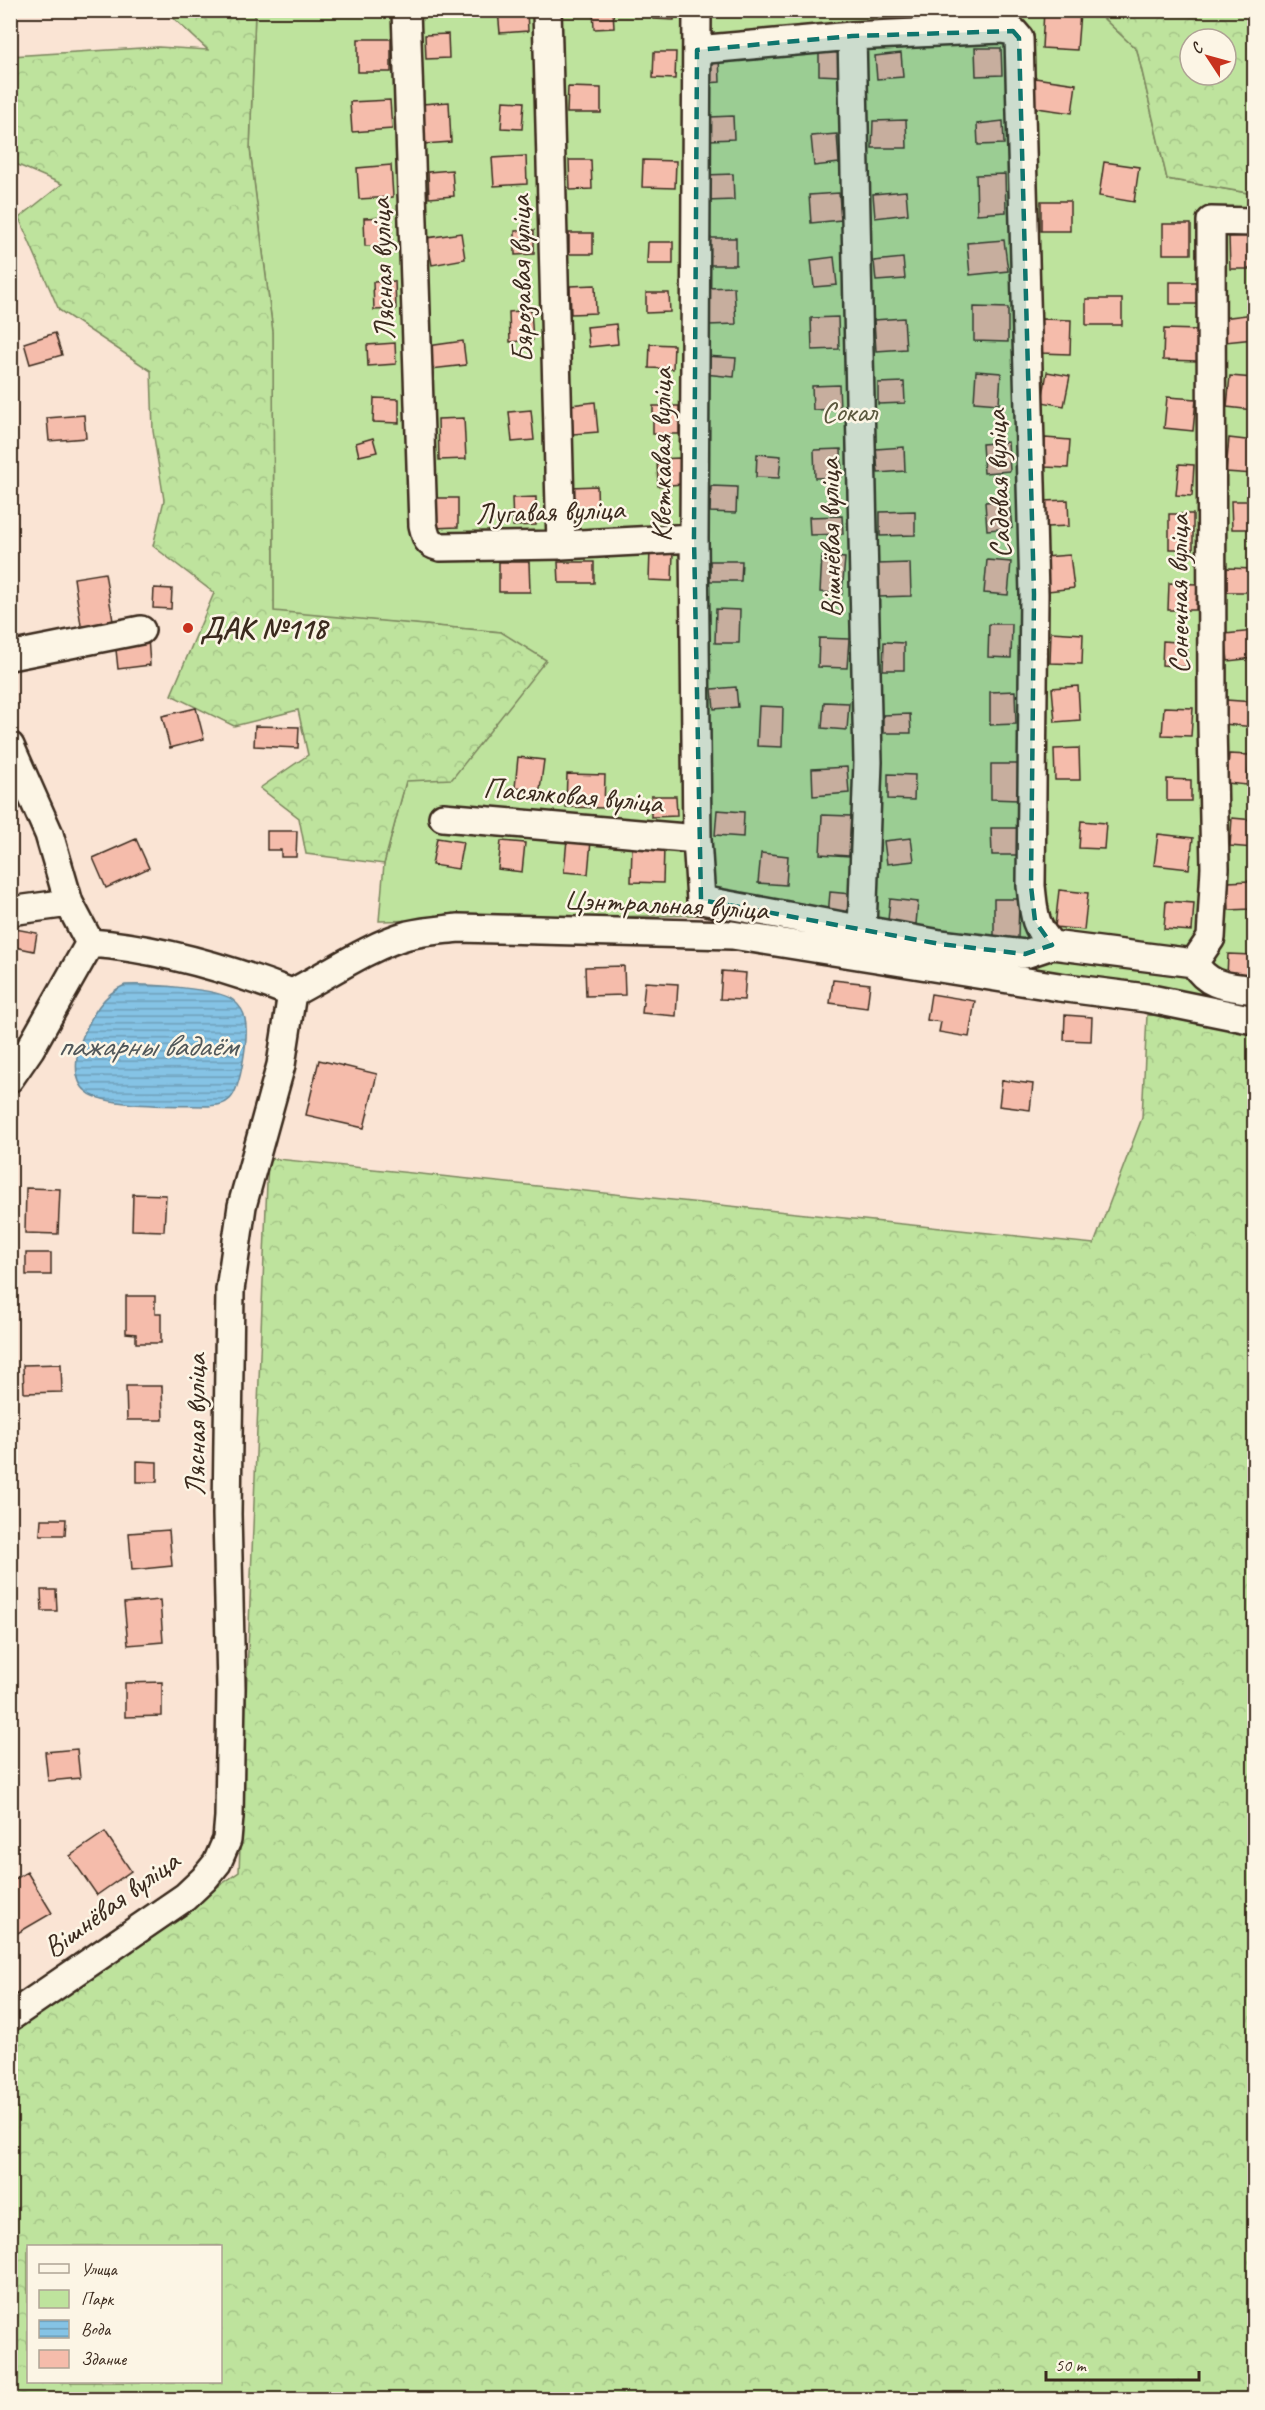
<svg xmlns="http://www.w3.org/2000/svg" width="1265" height="2410" font-family="Caveat,sans-serif">
	<style>
		.green { fill: #bee39d; stroke: #7c865e; stroke-width: 1.5 }
		.forest { fill: url(#forest-crowns); stroke: #7c865e; stroke-width: 1.5; fill-rule: evenodd }
		.water { fill: url(#water-rules); stroke: #678695; stroke-width: 1.5 }
		.building { fill: #f5bcab; stroke: #3b2a1e; stroke-width: 1.5 }
		.lines { fill: none; stroke-linecap: round; stroke-linejoin: round }
		.minor-casing { stroke: #3b2a1e; stroke-width: 32 }
		.minor { stroke: #fcf5e5; stroke-width: 27 }
		.marked { fill: #0f766e; fill-opacity: 0.2; stroke: #0f766e; stroke-width: 4.5; stroke-dasharray: 12 8; stroke-linejoin: round }
		.poi-dot { fill: #c8321e; stroke: #fcf5e5; stroke-width: 2 }
		.labels { text-anchor: middle; stroke-width: 5; stroke-linejoin: round; paint-order: stroke }
		.street-label { font-size: 30px; fill: #3b2a1e; stroke: #fcf5e5 }
		.park-label { font-size: 30px; fill: #5c583e; stroke: #fcf5e5 }
		.poi-label { font-size: 30px; font-weight: bold; fill: #3b2a1e; stroke: #fcf5e5; text-anchor: start }
		.water-label { font-size: 32px; font-style: italic; fill: #51585a; stroke: #fcf5e5 }
	</style>
	<defs>
		<pattern id="forest-crowns" width="20" height="18" patternUnits="userSpaceOnUse" patternTransform="scale(1.5)"><rect width="20" height="18" fill="#bee39d"/><path d="M2 6a3 3 0 1 1 6 0M12 15a3 3 0 1 1 6 0" fill="none" stroke="#a4c387"/></pattern>
		<pattern id="water-rules" width="6" height="5" patternUnits="userSpaceOnUse" patternTransform="scale(1.5)"><rect width="6" height="5" fill="#85c3e5"/><path d="M0 2.5h6" fill="none" stroke="#6e9fb9"/></pattern>
	</defs>
	<rect width="100%" height="100%" fill="#fae4d4"/>
	<filter id="ink" filterUnits="userSpaceOnUse"><feTurbulence type="fractalNoise" baseFrequency=".0167" numOctaves="2"/><feDisplacementMap in="SourceGraphic" scale="12" xChannelSelector="R" yChannelSelector="G"/><feConvolveMatrix kernelMatrix="1 2 1 2 8 2 1 2 1" color-interpolation-filters="sRGB"/></filter>
	<g filter="url(#ink)">
		<path class="green" d="M718 10 719 17H790L910 10H1057L1102 17 1137 50 1167 179 1254 194V1009L706 915 379 921 384 864 406 781 501 632 274 612 273 332 250 149 255 11Z"/>
		<path class="forest" d="M89 11H255L250 149 273 332 274 611 501 632 546 660 452 779 406 781 384 864 306 854 299 818 260 788 308 755 298 710 234 726 171 695 214 593 153 546 164 500 153 431 151 371 59 310 19 218 62 184 11 162V56L158 47 208 50 171 16Z
			M718 11V10L910 11 790 17H718Z
			M1057 11H1254V194L1167 179 1137 50 1102 17ZM1190 39H1226V75H1190Z
			M1147 1015 1254 1018V2399H11L10 2030 239 1872 268 1158 1094 1244 1142 1118ZM28 2246H220V2382H28Z"/>
		<path class="water" d="M125 985C146 984 218 988 233 1000 239 1005 244 1011 245 1019 249 1035 241 1088 230 1099 224 1105 216 1105 209 1106 183 1105 105 1108 87 1092 71 1080 76 1052 83 1036 92 1015 103 994 125 985Z"/>
		<path class="building" d="M498 10H527L528 31 500 33Z
			M593 10H613L614 28 594 29Z
			M654 10H675L674 20 653 19Z
			M1044 10 1080 12 1077 50 1042 48Z
			M448 34 449 58 426 59 425 35Z
			M358 39H391V72H358Z
			M819 44 841 45 840 76 819 75Z
			M975 48H1001L1002 75 976 76Z
			M654 52H676L675 79 653 78Z
			M901 53 903 77 877 79 875 56Z
			M706 57H719L720 82 707 83Z
			M1035 78 1076 84 1072 113 1030 107Z
			M568 87 601 88V113H567Z
			M390 100 392 129 352 132 350 102Z
			M503 101 524 102 522 129 501 128Z
			M449 102 451 142 424 144 422 104Z
			M733 116 734 139 710 140V117Z
			M906 120 907 148H872L873 121Z
			M1003 121 1004 144 978 145 977 124Z
			M837 134 839 163 814 166 811 136Z
			M526 156 527 184 494 186 492 158Z
			M569 160H591L592 189 570 190Z
			M643 160 676 161 675 188 642 187Z
			M1104 162 1139 167 1134 202 1099 196Z
			M391 165 393 197 359 199 357 168Z
			M452 170 454 196 429 198 428 172Z
			M733 174 734 200 706 201 705 175Z
			M1005 174 1006 212 977 214 976 175Z
			M906 191 908 214 875 218 873 194Z
			M839 193 841 220 811 223 809 195Z
			M1041 201H1070V231H1041Z
			M391 217 392 245 365 246 364 218Z
			M1163 224H1191V254H1163Z
			M534 230V254L515 255V231Z
			M461 233 465 259 432 265 427 238Z
			M569 233H593V254H569Z
			M1254 236V269H1230L1229 237Z
			M709 238H736V265H709Z
			M1004 240 1008 271 970 275 967 243Z
			M648 242H673V264H647Z
			M834 257 837 285 814 287 811 260Z
			M903 258 905 279 876 281 874 261Z
			M395 281 396 309 374 310 373 282Z
			M1170 282H1197V304H1170Z
			M595 285 596 313 571 314 570 286Z
			M734 287 736 324 708 325 706 288Z
			M646 293H669L670 312 646 313Z
			M1086 299H1122V325H1086Z
			M974 307 1008 308V342L974 341Z
			M531 310 533 340 510 342 509 312Z
			M1254 314V339L1225 342 1222 318Z
			M838 317 839 349 812 350 811 318Z
			M904 318 906 349 876 351 874 320Z
			M1041 319 1071 320 1070 354 1040 353Z
			M616 324 618 344 589 347 587 327Z
			M1164 329 1199 330 1198 361 1163 360Z
			M55 333 62 355 30 364 24 343Z
			M463 341 466 365 431 369 428 346Z
			M395 343 396 364 368 366 367 345Z
			M650 344 674 345 673 369 649 368Z
			M705 356 736 358 734 377 704 374Z
			M976 371 1001 373 999 404 974 402Z
			M1047 372 1070 376 1064 406 1042 402Z
			M1230 376 1254 378 1253 410 1227 407Z
			M904 382 905 403 878 404V383Z
			M839 385 840 409 813 410 812 386Z
			M1167 397 1196 399 1193 431 1164 428Z
			M374 398 399 399V423L373 422Z
			M595 402 598 432 573 434 571 405Z
			M653 406H679V434H653Z
			M531 410 534 440 512 442 509 412Z
			M84 415 86 438 49 441 47 418Z
			M464 418 466 459 439 460 438 419Z
			M373 438 377 452 359 456 356 443Z
			M1045 438 1070 440 1068 468 1044 467Z
			M1229 438 1254 441V474L1226 472Z
			M1008 442 1010 471 984 473 982 444Z
			M904 447 905 471 878 473 876 449Z
			M841 449 842 477 815 478 814 450Z
			M757 454 781 456 779 478 756 477Z
			M680 458 682 484 658 486 657 459Z
			M1179 464 1194 465 1192 496 1176 495Z
			M597 486 598 517H572L571 487Z
			M711 486 737 487 736 513 710 512Z
			M536 497V525L513 526 512 498Z
			M432 498H458V527L432 528Z
			M1009 500 1012 528 987 530 985 502Z
			M1068 500 1069 526 1046 527 1044 501Z
			M1231 501H1254V529H1232Z
			M915 511V535L880 536V512Z
			M1169 514H1193V549H1169Z
			M842 516 843 534 810 535 809 517Z
			M650 551 673 552 672 581 649 580Z
			M1070 555 1074 588 1048 591 1044 557Z
			M822 556 845 558 842 594 820 592Z
			M987 560 1011 562 1008 595 984 593Z
			M710 561H742L741 581H710Z
			M499 562H529L530 592H499Z
			M558 562H594V583H559Z
			M910 563 911 596 878 597 877 564Z
			M1227 568 1254 569V592H1227Z
			M105 573 114 627 82 632 74 578Z
			M1169 583 1197 584 1196 610H1168Z
			M154 588 172 589 171 609 153 608Z
			M716 609 740 610 739 643H715Z
			M989 624H1012L1011 658 988 657Z
			M1254 631V658L1228 661 1225 634Z
			M1051 632 1083 634 1082 664 1050 663Z
			M148 637 150 665 118 669 115 640Z
			M819 638 849 639 847 668 818 667Z
			M1163 641 1188 643 1186 667 1162 665Z
			M884 642 904 643V670H883Z
			M1078 686 1080 720 1055 722 1052 688Z
			M736 687 738 707 714 709 712 689Z
			M1015 691 1016 724 990 725V692Z
			M1226 700 1254 702V727L1224 724Z
			M824 702 849 703 847 730 822 728Z
			M759 706 783 707 782 747 757 746Z
			M1164 707 1193 708 1191 736 1162 735Z
			M196 708 204 739 170 748 162 716Z
			M910 714 911 733H883V715Z
			M255 726 299 727 298 748 254 746Z
			M1079 748 1080 780H1055L1054 749Z
			M1229 754 1250 755 1247 785 1227 783Z
			M518 757 544 760 540 790 515 788Z
			M991 764H1019L1018 800 991 799Z
			M847 767 849 793 813 796 812 769Z
			M567 774 605 775 604 808 566 807Z
			M888 774 915 775 914 800 888 799Z
			M1167 779 1191 780V801H1167Z
			M651 796H676L677 816 651 817Z
			M717 810 744 812 743 837 715 835Z
			M822 815 851 816 849 856 820 854Z
			M1232 818 1254 820V848L1230 846Z
			M1081 821 1106 823 1104 849 1079 848Z
			M991 828H1018V855H992Z
			M267 831H297L296 857H281V850H267Z
			M1158 834 1193 838 1189 869 1154 865Z
			M437 838 463 842 458 869 432 865Z
			M911 838 914 861 887 864 884 841Z
			M136 839 149 868 106 888 93 858Z
			M567 839 591 841 588 874 564 872Z
			M501 841 525 843 522 872 498 869Z
			M632 846 664 847 663 883 631 882Z
			M761 853 788 856 786 885 758 883Z
			M1250 881 1251 909 1229 910 1228 882Z
			M1059 890 1088 893 1084 930 1055 927Z
			M830 892 851 894 849 918 828 916Z
			M890 899 918 902 916 924 888 921Z
			M994 899H1019L1018 938 994 937Z
			M1166 901 1194 903 1192 931 1164 929Z
			M10 928 37 933 34 951 10 946Z
			M1228 954 1252 955 1251 978 1227 977Z
			M624 966 625 995 586 996 585 967Z
			M722 971 746 973 744 1000 720 999Z
			M833 980 870 984 867 1008 830 1003Z
			M645 982 678 984 676 1016 642 1013Z
			M931 994 975 1001 969 1037 939 1032 941 1022 927 1020Z
			M1065 1015 1092 1017 1091 1041 1064 1040Z
			M319 1060 377 1074 364 1128 306 1115Z
			M1002 1080 1033 1084 1030 1110 999 1106Z
			M26 1188 60 1189 58 1234 25 1233Z
			M133 1194 166 1195 164 1231 132 1230Z
			M26 1253H51V1275H26Z
			M126 1296H155V1314H161V1343H136V1334L126 1333Z
			M61 1364 62 1392 24 1393 23 1365Z
			M126 1386H162L163 1420H127Z
			M137 1461 157 1462V1482H137Z
			M41 1519H66L65 1535H40Z
			M169 1530 172 1566 132 1570 129 1533Z
			M41 1590H56L57 1611H42Z
			M160 1600 163 1642 128 1645 124 1603Z
			M162 1682V1716L125 1717V1683Z
			M77 1749 80 1778 48 1781 45 1752Z
			M105 1832 131 1871 97 1895 70 1856Z
			M27 1872 52 1913 16 1934 10 1926V1882Z"/>
		<g class="lines">
			<defs>
				<path id="minor" d="M406 10 423 525C426 538 427 544 440 547L561 545 694 538
					M547 10 561 545
					M697 10 694 538 697 839 701 900 940 944 1025 954 1052 945 1194 963
					M852 36 868 762 862 930
					M697 50 852 36 1001 29 1013 31 1019 38 1034 594 1031 886C1034 911 1033 926 1052 945
					M10 656 141 630
					M10 746 49 834 69 903 90 943
					M443 817 697 839
					M10 911 69 903
					M1194 963 1211 938 1215 868 1212 724 1211 221 1254 222
					M1194 963C1209 988 1229 986 1254 990
					M10 1078 30 1049 90 943C160 948 227 968 292 993 327 975 371 945 408 935 425 931 442 930 459 928L732 935 1059 987 1146 998 1254 1020
					M10 2017 185 1897 204 1879 217 1863 227 1840 229 1817 231 1688 227 1514 230 1290 242 1206 281 1065 292 993"/>
			</defs>
			<use href="#minor" class="minor-casing"/>
			<use href="#minor" class="minor"/>
		</g>
	</g>
	<path class="marked" d="M1013 31 1019 38 1034 594 1031 886 1035 921 1052 945 1025 954 940 944 701 900 694 538 697 50 852 36Z"/>
	<circle class="poi-dot" cx="188" cy="628" r="6"/>
	<g class="labels">
		<g class="street-label">
			<text transform="translate(382 269) rotate(-92)" y="10">Лясная вуліца</text>
			<text transform="translate(521 279) rotate(-91)" y="10">Бярозавая вуліца</text>
			<text transform="translate(661 455) rotate(-90)" y="10">Кветкавая вуліца</text>
			<text transform="translate(998 484) rotate(-92)" y="10">Садовая вуліца</text>
			<text transform="translate(550 511) rotate(-2)" y="10">Лугавая вуліца</text>
			<text transform="translate(830 538) rotate(-91)" y="10">Вішнёвая вуліца</text>
			<text transform="translate(1178 594) rotate(-90)" y="10">Сонечная вуліца</text>
			<text transform="translate(573 795) rotate(5)" y="10">Пасялковая вуліца</text>
			<text transform="translate(666 904) rotate(3)" y="10">Цэнтральная вуліца</text>
			<text transform="translate(195 1425) rotate(-90)" y="10">Лясная вуліца</text>
			<text transform="translate(111 1904) rotate(-36)" y="10">Вішнёвая вуліца</text>
		</g>
		<g class="park-label">
			<text x="849" y="421">Сокал</text>
		</g>
		<g class="poi-label">
			<text x="200" y="638">ДАК №118</text>
		</g>
		<g class="water-label">
			<text x="147" y="1056">пажарны вадаём</text>
		</g>
	</g>
	<rect width="1265" height="2410" fill="none" stroke="#fcf5e5" stroke-width="36"/>
	<rect x="18" y="18" width="1229" height="2374" fill="none" stroke="#3b2a1e" stroke-width="2" filter="url(#ink)"/>
	<rect x="27" y="2245" width="195" height="138" fill="#fcf5e5" stroke="#afa495" stroke-width="1.5"/>
	<rect x="39" y="2264" width="30" height="9" fill="#fcf5e5" stroke="#afa495" stroke-width="1.5"/>
	<text x="81" y="2275" font-size="18" fill="#3b2a1e">Улица</text>
	<rect x="39" y="2290" width="30" height="18" fill="#bee39d" stroke="#afa495" stroke-width="1.5"/>
	<text x="81" y="2305" font-size="18" fill="#3b2a1e">Парк</text>
	<rect x="39" y="2320" width="30" height="18" fill="url(#water-rules)" stroke="#afa495" stroke-width="1.5"/>
	<text x="81" y="2335" font-size="18" fill="#3b2a1e">Вода</text>
	<rect x="39" y="2350" width="30" height="18" fill="#f5bcab" stroke="#afa495" stroke-width="1.5"/>
	<text x="81" y="2365" font-size="18" fill="#3b2a1e">Здание</text>
	<g transform="translate(1208 57) rotate(306)"><circle r="28" fill="#fcf5e5" stroke="#afa495" stroke-width="1.5"/>
	<path d="M0-4.5L10 22L0 15L-10 22Z" fill="#c8321e"/>
	<text y="-9" font-size="16" font-weight="bold" text-anchor="middle" fill="#3b2a1e">С</text>
	</g>
	<path d="M1046 2371v9h153v-9" fill="none" stroke="#3b2a1e" stroke-width="3"/>
	<text x="1055" y="2371" font-size="18" fill="#3b2a1e" stroke="#fcf5e5" stroke-width="4.5" paint-order="stroke">50 m</text>
</svg>
